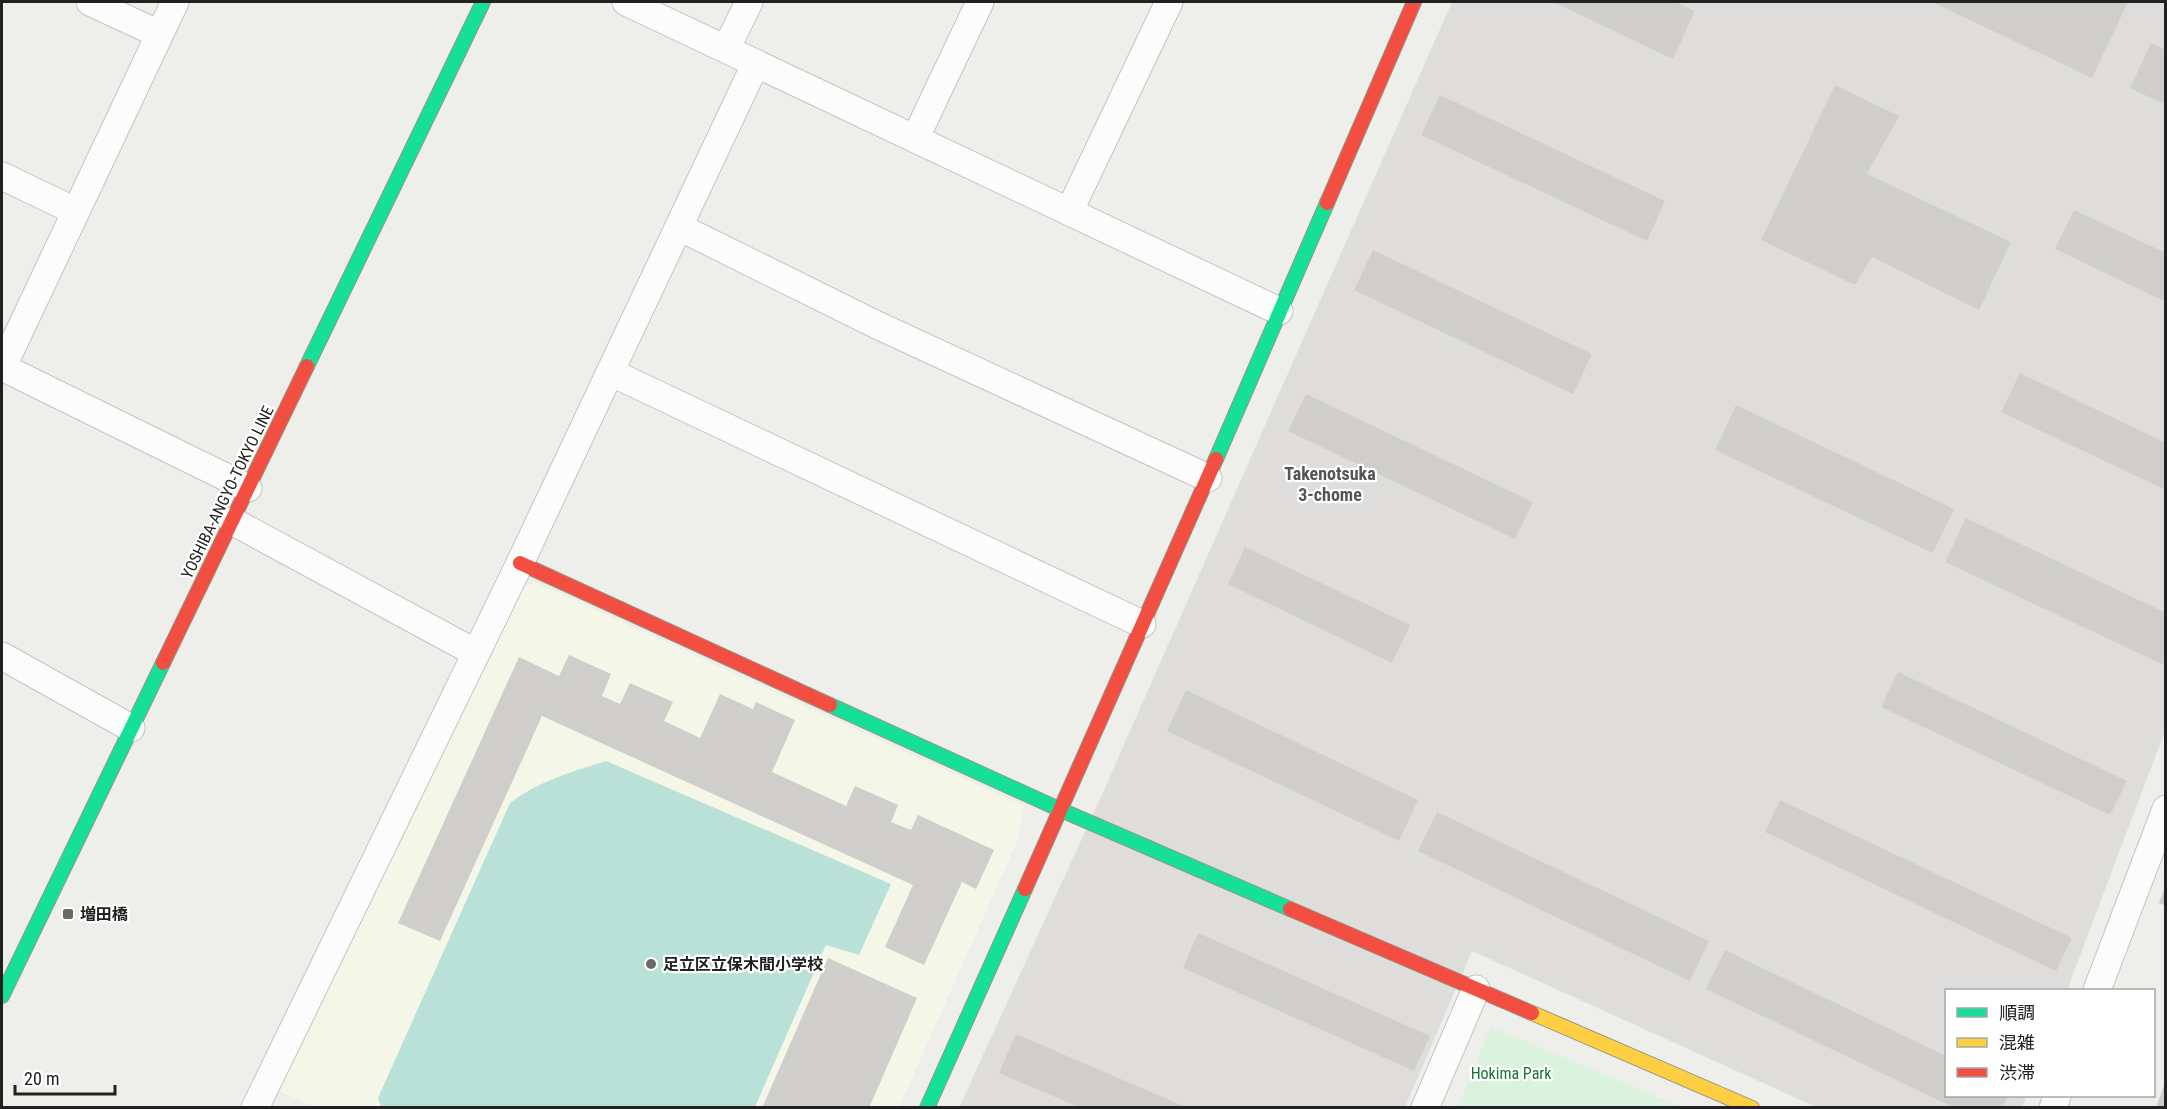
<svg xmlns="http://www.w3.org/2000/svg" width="2167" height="1109" font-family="'Roboto Condensed','Noto Sans JP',sans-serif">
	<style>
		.residential { fill: #dedddb }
		.education { fill: #f4f6e7 }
		.park { fill: #dbf2df }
		.pitch { fill: #b9e1d8 }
		.building { fill: #cfcecb }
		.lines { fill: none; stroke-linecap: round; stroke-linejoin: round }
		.street-casing { stroke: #c4c4c2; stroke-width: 29 }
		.fast-casing { stroke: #929783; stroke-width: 16 }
		.slow-casing { stroke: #929783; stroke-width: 16 }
		.jam-casing { stroke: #929783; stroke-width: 16 }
		.street { stroke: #fcfcfc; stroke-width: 27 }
		.fast { stroke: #16e098; stroke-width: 14 }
		.slow { stroke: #ffcf43; stroke-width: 14 }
		.jam { stroke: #f24e42; stroke-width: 14 }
		.poi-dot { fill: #696967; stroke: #fff; stroke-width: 2 }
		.labels { text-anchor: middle; stroke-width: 4.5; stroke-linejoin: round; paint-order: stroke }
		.street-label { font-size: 16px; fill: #212121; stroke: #fff }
		.poi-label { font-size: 16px; font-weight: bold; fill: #212121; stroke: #fff; text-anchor: start }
		.park-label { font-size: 16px; fill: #177632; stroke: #fff }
		.neighbourhood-label { font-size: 18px; font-weight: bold; fill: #545454; stroke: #fff }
	</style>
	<rect width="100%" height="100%" fill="#eeeeea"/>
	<path class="residential" d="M1452 2H2165V731L2067 990H1946V1096H2027L2022 1107H1816L1472 951 1405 1107 959 1108 1104 790Z"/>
	<path class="education" d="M534 582 1024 806 1019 837 899 1107 317 1108 279 1091 518 592Z"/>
	<path class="park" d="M1491 1027 1682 1107H1458Z"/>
	<path class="pitch" d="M606 761 891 884 859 955 826 945 755 1107H381L378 1098 510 803C539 781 571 772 606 761Z"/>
	<path class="building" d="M1553 2H1675L1695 11 1673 59Z
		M1932 2H2122L2127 4 2092 78Z
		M2151 43 2166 50V105L2130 88Z
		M1835 85 1899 116 1867 174 2011 242 1979 310 1872 257 1855 285 1761 240Z
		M1440 95 1665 201 1647 241 1421 135Z
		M2074 210 2166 253V302L2055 249Z
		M1373 250 1592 354 1573 394 1354 290Z
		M2020 373 2166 443V490L2001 412Z
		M1306 394 1533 502 1515 539 1288 431Z
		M1736 405 1954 509 1933 553 1715 450Z
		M1966 518 2166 613V666L1945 562Z
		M1245 547 1410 625 1392 663 1228 584Z
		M569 655 611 674 602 696 620 704 630 683 673 702 664 721 700 738 720 694 753 709 756 702 795 720 772 772 846 806 855 786 898 805 891 822 911 830 918 815 994 850 976 889 962 882 924 965 885 947 913 885 542 716 440 941 398 923 519 657 559 676Z
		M1898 672 2127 781 2110 815 1881 707Z
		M1186 690 1418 800 1399 841 1167 731Z
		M1780 800 2072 938 2056 971 1765 832Z
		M1437 812 1709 941 1690 981 1418 851Z
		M2165 887H2166V906L2159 903Z
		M1198 933 1430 1036 1414 1071 1183 968Z
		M1725 950 1946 1056V1096H2008L2002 1108H1955L1706 989Z
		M828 958 917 998 869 1108H762Z
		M1016 1034 1188 1108H1081L999 1073Z
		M2165 1082 2166 1108H2156Z"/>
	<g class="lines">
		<defs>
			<path id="street" d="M90 2 159 34
				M626 2 1279 311
				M726 49 749 2
				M915 139 980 2
				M2 176 75 211
				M1069 212 1169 2
				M679 227 877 325 1208 478
				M2 367 248 488
				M2 368 175 2
				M610 372 1142 624
				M232 521 476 653
				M2 656 131 728
				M2097 990 2166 809
				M255 1108 520 563 756 63
				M1425 1108 1476 989
				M2053 1108 2057 1096"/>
			<path id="fast" d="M307 366 483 2
				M1216 459 1327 203
				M830 705 1061 810 1290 909
				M2 996 163 663
				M927 1108 1025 889"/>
			<path id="slow" d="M1532 1013 1752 1108"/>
			<path id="jam" d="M1327 203 1414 2
				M520 563 830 705
				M163 663 307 366
				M1025 889 1216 459
				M1290 909 1532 1013"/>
		</defs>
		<use href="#street" class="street-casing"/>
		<use href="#fast" class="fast-casing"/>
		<use href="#slow" class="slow-casing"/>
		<use href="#jam" class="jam-casing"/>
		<use href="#street" class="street"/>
		<use href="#fast" class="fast"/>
		<use href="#slow" class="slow"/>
		<use href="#jam" class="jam"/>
	</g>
	<g class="poi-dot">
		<rect x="62" y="908" width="12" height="12" rx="3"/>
		<circle cx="651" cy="964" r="6"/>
	</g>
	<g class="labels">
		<g class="street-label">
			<text transform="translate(227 492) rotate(-64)" y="6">YOSHIBA-ANGYO-TOKYO LINE</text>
		</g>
		<g class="poi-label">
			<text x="80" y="920">増田橋</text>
			<text x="663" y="970">足立区立保木間小学校</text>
		</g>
		<g class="park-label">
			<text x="1511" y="1079">Hokima Park</text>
		</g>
		<g class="neighbourhood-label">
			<text x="1330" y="480">Takenotsuka<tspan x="1330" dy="21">3-chome</tspan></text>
		</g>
	</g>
	<rect width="2167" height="1109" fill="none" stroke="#212121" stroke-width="6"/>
	<rect x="1945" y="989" width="210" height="108" fill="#ffffff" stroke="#a6a6a6" stroke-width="1.5"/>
	<rect x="1957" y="1008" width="30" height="9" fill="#16e098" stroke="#a6a6a6" stroke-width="1.5"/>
	<text x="1999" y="1019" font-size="18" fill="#212121">順調</text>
	<rect x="1957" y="1038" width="30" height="9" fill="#ffcf43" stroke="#a6a6a6" stroke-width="1.5"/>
	<text x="1999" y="1049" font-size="18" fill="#212121">混雑</text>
	<rect x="1957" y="1068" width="30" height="9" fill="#f24e42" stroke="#a6a6a6" stroke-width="1.5"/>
	<text x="1999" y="1079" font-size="18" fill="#212121">渋滞</text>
	<path d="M15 1085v9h100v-9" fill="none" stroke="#212121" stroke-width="3"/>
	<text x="24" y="1085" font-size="18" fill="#212121" stroke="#ffffff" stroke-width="4.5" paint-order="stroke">20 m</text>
</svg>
